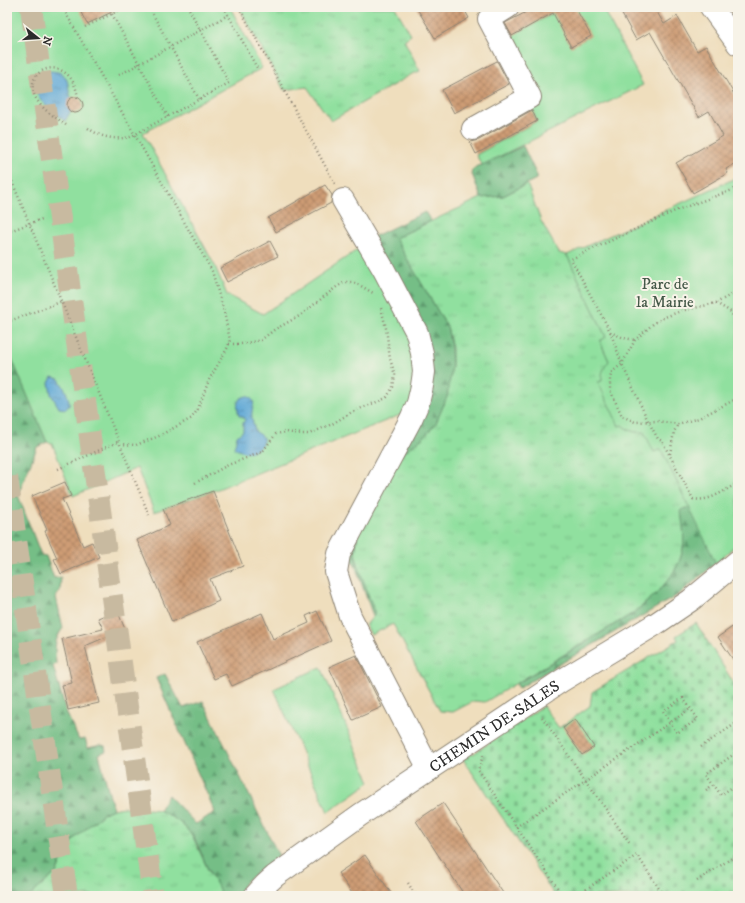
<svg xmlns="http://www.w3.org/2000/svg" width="745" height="903" font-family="'IM FELL DW Pica',serif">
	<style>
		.grass { fill: url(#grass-tufts); stroke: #5e8665 }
		.forest { fill: url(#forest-firs); stroke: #507458 }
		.cemetery { fill: url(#cemetery-stones); stroke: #5e8665 }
		.green { fill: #90e09f; stroke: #5e8665 }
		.water { fill: url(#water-ripples); stroke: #456a80 }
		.building { fill: url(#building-cross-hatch) }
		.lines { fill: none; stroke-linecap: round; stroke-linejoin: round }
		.highway-tunnel { stroke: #c8baa0; stroke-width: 22; stroke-dasharray: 22 11; stroke-linecap: butt }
		.minor-casing { stroke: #8d8474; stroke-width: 24 }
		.path { stroke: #8d8474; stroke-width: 2.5; stroke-dasharray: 1 3; stroke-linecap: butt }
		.minor { stroke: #fff; stroke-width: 22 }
		.labels { text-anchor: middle; stroke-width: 4; stroke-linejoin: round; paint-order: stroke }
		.park-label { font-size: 16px; fill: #445848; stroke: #f7f3e8 }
		.street-label { font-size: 16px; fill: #2b2b2b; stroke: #f7f3e8 }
	</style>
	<defs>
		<pattern id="grass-tufts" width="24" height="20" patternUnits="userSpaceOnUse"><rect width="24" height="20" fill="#90e09f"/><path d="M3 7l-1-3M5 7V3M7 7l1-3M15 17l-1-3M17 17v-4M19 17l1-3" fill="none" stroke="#7cc089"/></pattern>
		<pattern id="forest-firs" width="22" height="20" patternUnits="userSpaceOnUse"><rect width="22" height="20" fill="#74be86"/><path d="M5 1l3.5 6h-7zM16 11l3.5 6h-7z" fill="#5f9b6e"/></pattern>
		<pattern id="cemetery-stones" width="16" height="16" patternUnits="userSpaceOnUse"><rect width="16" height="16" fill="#90e09f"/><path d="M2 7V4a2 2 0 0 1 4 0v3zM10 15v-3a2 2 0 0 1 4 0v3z" fill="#7cc089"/></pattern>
		<pattern id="water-ripples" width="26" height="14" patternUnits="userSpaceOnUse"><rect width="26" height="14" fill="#5fa8d6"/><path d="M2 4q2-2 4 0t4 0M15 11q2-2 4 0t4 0" fill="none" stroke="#4f89ae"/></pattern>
		<pattern id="building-cross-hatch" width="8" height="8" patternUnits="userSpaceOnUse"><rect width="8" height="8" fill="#ce9c74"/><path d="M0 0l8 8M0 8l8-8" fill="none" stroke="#a77f5f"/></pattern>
	</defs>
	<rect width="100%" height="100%" fill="#f7f3e8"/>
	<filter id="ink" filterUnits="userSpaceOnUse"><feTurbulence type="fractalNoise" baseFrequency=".025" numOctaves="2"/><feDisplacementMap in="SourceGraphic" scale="8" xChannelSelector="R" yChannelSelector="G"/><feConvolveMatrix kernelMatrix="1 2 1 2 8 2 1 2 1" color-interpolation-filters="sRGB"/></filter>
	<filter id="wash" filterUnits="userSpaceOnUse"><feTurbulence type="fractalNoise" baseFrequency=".012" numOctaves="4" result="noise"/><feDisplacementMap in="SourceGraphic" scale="16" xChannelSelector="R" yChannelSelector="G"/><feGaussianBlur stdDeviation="0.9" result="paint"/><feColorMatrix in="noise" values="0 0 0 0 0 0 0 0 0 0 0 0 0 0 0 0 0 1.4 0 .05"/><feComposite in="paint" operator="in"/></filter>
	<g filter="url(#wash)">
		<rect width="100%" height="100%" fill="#efdebd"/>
		<path class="grass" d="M239 7H395L411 35 404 40 420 71 412 74 331 121 307 87 284 90Z
			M527 184 541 221 559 253 567 255 606 337 600 341 609 361 602 381 599 382 619 426 622 425C629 431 635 433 645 432L654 452 661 449 689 507 681 510C683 523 685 535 683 548 679 575 655 595 635 612L485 702 474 701 453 712 440 711 393 624 371 635 366 625 375 614 361 574 355 554 358 532 399 456 424 437 452 367V348L447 327 395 238 481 198 503 196Z
			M124 807 159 810 170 815 180 822 192 835 209 872 220 888V896H30L57 872 65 851 75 838 104 813 113 809Z"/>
		<path class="forest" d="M523 146 538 178 503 196 481 198 471 171 477 166 482 165Z
			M425 212 431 221 395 238 447 327 451 347 452 367 447 397 436 423 424 437 399 456 421 410 373 237Z
			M7 347 47 442 37 447 18 495 41 555 46 556 54 578 61 577 60 591 56 597 63 628C53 642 55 647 56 664L53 666 67 714 79 740 85 739 88 748 101 745 105 746 106 751 99 754 113 809 104 813 75 838 65 851 57 872 30 896H7Z
			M689 507 738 543 716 563 678 595 519 688 516 684 635 612C655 595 679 575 683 548 685 535 682 522 681 510Z
			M358 532 355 554 361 574 375 614 373 616 356 568 349 553Z
			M165 674 183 708 203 701 279 856 246 881 237 896H220C220 886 213 880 209 871 203 860 199 844 191 834 183 823 171 816 159 810L168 795 196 824 215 812 156 678Z"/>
		<path class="cemetery" d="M696 623 738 690V896H555L463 759 472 753 473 754 543 706 559 728 590 706 592 692 678 640 676 636Z"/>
		<path class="green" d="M7 7H230L262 68 143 133 215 266 227 295 263 314 360 248 412 336 419 374 410 411 213 491 154 512 137 468 73 496 52 443 47 442 7 347Z
			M565 7H602L643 85 482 165 476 155 537 121 530 108 539 103 505 39Z
			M738 177V543L716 563 661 449 654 452 644 432C635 433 629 431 622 425L619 426 598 382 602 381C601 373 604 367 609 361L600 341 606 337 567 255Z
			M321 667 370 782 328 812 274 689Z"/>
		<path class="water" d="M50 71C64 71 68 77 69 91 70 96 73 101 74 106L65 121C54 112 29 97 38 80 40 75 44 73 50 71Z
			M52 377 59 379 66 391 70 404 66 409 59 408 51 394 49 383Z
			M247 396C257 401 253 404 252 412 251 418 254 426 255 431 257 433 262 435 263 437 265 444 256 452 249 452 244 453 238 450 234 448L237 436 243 431V423L245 420 242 416H239C237 407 235 398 247 396Z"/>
		<g id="blocks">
			<path class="building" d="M78 7H122L87 24Z
				M416 7H463L469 18 435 38Z
				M536 7H575L591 36 571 47 553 13 512 36 505 23Z
				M618 7H654L664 24 677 16 697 51 706 46 738 101V162L726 169 728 173 693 193 676 163 723 136 709 111 699 117 650 32 636 40Z
				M497 61 509 84 454 113 442 90Z
				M67 105a8 8 0 1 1 16 0a8 8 0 1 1-16 0Z
				M532 110 537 121 476 154 470 142 479 140Z
				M325 185 332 195 331 203 276 232 268 218Z
				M270 241 278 256 227 282 220 268Z
				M65 482 71 496 62 499 83 546 92 542 99 557 61 574 54 559 57 558 45 531 47 530 32 496Z
				M213 491 243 566 210 579 219 601 172 622 137 540 170 525 163 509Z
				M117 610 125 629 85 646 99 703 68 710 62 685 72 683 62 639 103 629 98 618Z
				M317 611 331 641 232 686 226 674 214 679 197 642 262 613 273 639 309 623 306 616Z
				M738 623V667L718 637Z
				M356 655 382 707 353 720 329 667Z
				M575 719 594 747 582 755 563 728Z
				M443 803 505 896H465L416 821Z
				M365 855 393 896H354L338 873Z"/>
		</g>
	</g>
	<g filter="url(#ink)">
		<use href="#blocks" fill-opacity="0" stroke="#8d8474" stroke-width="1"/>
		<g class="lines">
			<path class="highway-tunnel" d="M31 7 153 896
				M7 477 67 896"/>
			<defs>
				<g id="minor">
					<path d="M711 7 738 44"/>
					<path d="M473 129 530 97 489 19 508 7"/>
					<path d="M343 200 384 270 417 333 422 353 424 372 422 386 418 403 411 419 339 554 336 572 350 616 429 769"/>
					<path id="s1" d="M255 896 265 885 275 876 360 815 561 681 654 625 691 600 738 561"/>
				</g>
			</defs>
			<use href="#minor" class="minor-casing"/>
			<path class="path" d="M67 7 64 10 212 271 224 312 230 340 228 347 209 380 198 409 192 418 159 436 136 445 121 444
				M149 7 199 99
				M224 7 257 68
				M239 7 335 184
				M112 14 168 117
				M85 27 126 7
				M119 75 228 15
				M66 125C57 118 46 112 39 103 14 69 71 48 78 98
				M88 128C101 138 116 140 130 137L229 83 188 7
				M9 174 149 515
				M738 188 677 210 571 259 610 331 622 364 648 421 658 439 662 441 693 499C710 502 723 491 738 483
				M7 232 42 219
				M738 291 716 303 681 311 665 317 653 324 635 340 622 364 612 372 610 378V390L622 416 635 422 657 421 678 424 699 418 738 398
				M716 303 731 312 738 326
				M7 322 63 301
				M610 332 624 338 635 340
				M229 344H241L261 340 274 330 301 315 335 288 345 282H353L361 286 373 293
				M670 454 674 432 678 424
				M58 469 120 441
				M195 483 228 465 262 452 276 434 286 432 301 434H309L332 424 352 412 384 399 387 397 393 387 395 375 390 359 386 328 381 308
				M683 698 698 719 677 733 663 711Z
				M542 717 630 844
				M701 747 738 722
				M738 753 737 752 706 774 721 795 738 783
				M483 756 478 770 563 896
				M706 790 713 785
				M516 827 690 709
				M697 881 738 854
				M408 883 416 896
				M576 896 637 855 664 896"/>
			<use href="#minor" class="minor"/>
		</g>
	</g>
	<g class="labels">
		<g class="park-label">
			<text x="665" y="289">Parc de<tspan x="665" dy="18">la Mairie</tspan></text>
		</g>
		<g class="street-label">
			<text dy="6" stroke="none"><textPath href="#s1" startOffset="294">CHEMIN DE-SALES</textPath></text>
		</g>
	</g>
	<rect width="745" height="903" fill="none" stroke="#f7f3e8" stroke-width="24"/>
	<g transform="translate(38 38) rotate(107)" stroke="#f7f3e8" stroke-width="3" paint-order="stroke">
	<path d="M0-3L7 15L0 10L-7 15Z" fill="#2b2b2b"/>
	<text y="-6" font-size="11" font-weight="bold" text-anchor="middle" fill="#2b2b2b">N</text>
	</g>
</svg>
